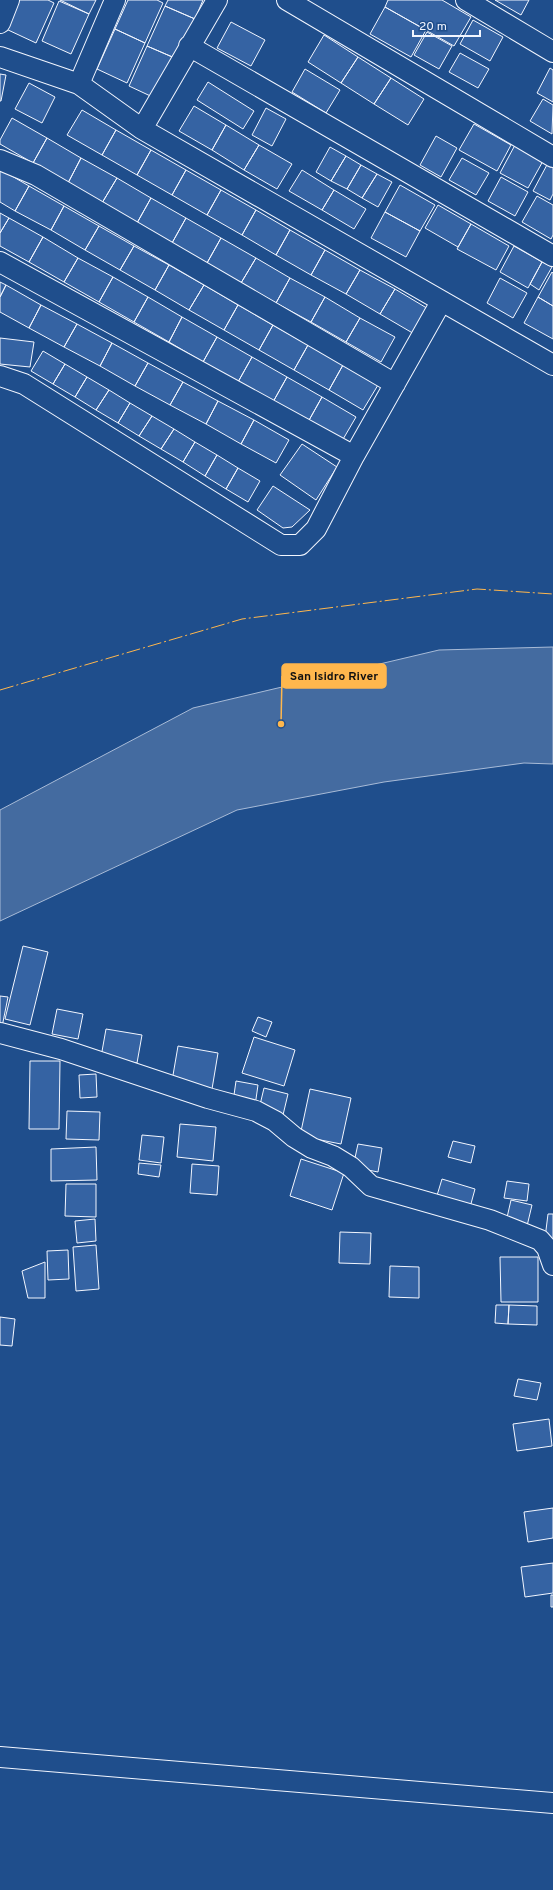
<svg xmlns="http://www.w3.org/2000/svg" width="553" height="1890" font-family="Overpass,sans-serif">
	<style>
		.water { fill: #446ba0; stroke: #a8bbd7 }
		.building { fill: #3563a3; stroke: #f2f6ff }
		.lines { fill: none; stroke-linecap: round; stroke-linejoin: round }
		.minor-casing { stroke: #f2f6ff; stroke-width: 22 }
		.minor { stroke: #1f4e8c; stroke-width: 20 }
		.power { stroke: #ffb74d; stroke-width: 1; stroke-dasharray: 14 3 2 3; stroke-linecap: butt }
		.leader { fill: none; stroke: #ffb74d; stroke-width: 1.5 }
		.callout-dot { fill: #ffb74d; stroke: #1f4e8c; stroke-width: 1.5 }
		.callout { fill: #ffb74d; stroke: #ffb74d; stroke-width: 1.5 }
		.callout-label { font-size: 12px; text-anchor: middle; font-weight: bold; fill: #111 }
	</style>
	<rect width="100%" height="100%" fill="#1f4e8c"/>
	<path class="water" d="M553 647V764L524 763 384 782 237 810 0 921V810L193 708 439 650Z"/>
	<path class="building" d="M19 0H48L54 3 36 43 6 29Z
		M60 0H96L89 14Z
		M128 0H157L163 3 145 43 115 29Z
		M168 0H203L195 19 165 6Z
		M388 0H442L471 17 454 46 385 7Z
		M495 0H529L521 15Z
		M59 1 89 14 71 54 42 41Z
		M165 6 195 19 177 59 147 46Z
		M385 7 426 30 411 57 370 34Z
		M473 20 503 37 490 61 460 44Z
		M231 22 265 40 251 66 217 48Z
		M115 29 145 43 127 83 97 69Z
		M427 32 452 46 439 69 414 55Z
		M324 35 358 57 341 83 308 62Z
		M147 46 177 59 159 100 129 86Z
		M460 53 489 69 478 88 449 72Z
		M358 57 391 78 374 104 341 83Z
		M550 68 553 70V102L537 93Z
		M305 69 340 90 326 113 292 92Z
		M0 74 6 75 1 101H0Z
		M391 78 424 99 408 125 374 104Z
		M208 82 254 111 243 129 197 100Z
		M29 83 55 97 42 123 15 109Z
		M543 99 553 105 552 134 530 121Z
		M194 106 226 125 212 150 179 131Z
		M266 108 286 119 272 146 252 135Z
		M82 110 116 130 102 155 67 135Z
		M12 118 47 138 33 163 0 144V140Z
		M474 124 511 145 497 171 459 150Z
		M226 125 259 145 244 170 212 150Z
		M116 130 151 150 137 175 102 155Z
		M436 136 457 148 441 177 420 165Z
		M47 138 81 158 68 183 33 163Z
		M259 145 292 164 277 189 244 170Z
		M515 145 543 161 528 188 500 173Z
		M330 147 346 156 331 181 316 172Z
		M151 150 186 170 172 195 137 175Z
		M346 156 361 165 347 189 331 181Z
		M81 158 117 178 102 203 68 183Z
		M462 158 489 173 476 195 449 180Z
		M549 161 553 163V194L550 200 533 191Z
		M361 165 377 174 362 198 347 189Z
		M0 169 29 186 15 211 0 202Z
		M186 170 221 190 207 215 172 195Z
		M302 170 334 190 322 210 289 191Z
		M377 174 392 182 378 207 362 198Z
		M501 177 528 192 515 216 488 201Z
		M117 178 151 198 137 223 102 203Z
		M400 185 435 205 420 231 385 212Z
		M29 186 64 206 51 230 15 211Z
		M221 190 256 210 242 235 207 215Z
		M334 190 366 209 354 229 322 210Z
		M537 196 553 205V235L551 239 522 222Z
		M151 198 186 218 172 243 137 223Z
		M438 205 471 224 458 247 425 228Z
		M64 206 99 226 85 250 51 230Z
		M256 210 290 230 276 255 242 235Z
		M385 212 420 231 406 257 371 238Z
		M0 213 9 218 0 233Z
		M9 218 43 237 29 262 0 246V233Z
		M186 218 221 238 207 263 172 243Z
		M471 224 509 246 496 270 457 249Z
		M99 226 134 246 120 270 85 250Z
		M290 230 325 250 311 275 276 255Z
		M43 237 78 258 64 282 29 262Z
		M221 238 256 258 241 283 207 263Z
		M134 246 169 265 155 290 120 270Z
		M514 246 542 262 528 288 500 272Z
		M325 250 360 270 346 294 311 275Z
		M78 258 113 277 99 302 64 282Z
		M256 258 290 278 276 303 241 283Z
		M542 262 552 267 539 290 530 284Z
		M169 265 204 285 189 310 155 290Z
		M360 270 395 289 380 314 346 294Z
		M552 272 553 273V306L538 297Z
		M113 277 148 297 134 322 99 302Z
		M290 278 325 297 311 322 276 303Z
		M500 278 527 293 513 318 487 303Z
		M0 282 6 285 0 297Z
		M6 285 41 305 29 328 0 312V297Z
		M204 285 238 305 224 330 189 310Z
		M395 289 430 310 416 335 380 314Z
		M148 297 182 317 169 342 134 322Z
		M325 297 360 318 346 342 311 322Z
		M538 297 553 306V339L524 323Z
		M41 305 77 324 64 347 29 328Z
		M238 305 273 325 259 350 224 330Z
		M182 317 217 337 203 362 169 342Z
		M360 318 395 337 381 362 346 342Z
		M77 324 112 343 100 366 64 347Z
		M273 325 308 345 294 370 259 350Z
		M217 337 252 357 238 382 203 362Z
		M0 338 34 342 30 367 0 364Z
		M112 343 148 363 135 386 100 366Z
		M308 345 343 365 329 390 294 370Z
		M43 351 65 364 53 384 31 371Z
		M252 357 287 377 273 402 238 382Z
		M148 363 183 382 170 405 135 386Z
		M65 364 87 377 75 397 53 384Z
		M343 365 378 385 363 410 329 390Z
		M87 377 109 390 96 410 75 397Z
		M287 377 322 397 308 422 273 402Z
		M183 382 218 401 206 424 170 405Z
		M109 390 130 403 118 423 96 410Z
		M322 397 356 417 342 441 308 422Z
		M218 401 254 420 241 444 206 424Z
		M130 403 152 416 139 436 118 423Z
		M152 416 174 429 161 449 139 436Z
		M254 420 289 440 276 463 241 444Z
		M174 429 195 442 183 462 161 449Z
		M195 442 217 455 205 476 183 462Z
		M302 444 337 467 316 500 280 475Z
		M217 455 238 468 226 489 205 476Z
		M238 468 260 481 248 502 226 489Z
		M273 486 310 510 292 527 283 528 257 510Z
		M23 946 48 952 30 1025 5 1019Z
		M0 996 8 997 2 1027 0 1026Z
		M57 1009 83 1014 78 1039 52 1034Z
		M258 1017 272 1022 266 1037 252 1031Z
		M106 1029 142 1035 137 1063 101 1057Z
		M254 1037 295 1050 284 1086 242 1073Z
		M178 1046 218 1053 212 1089 172 1081Z
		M30 1061H60L59 1129H29Z
		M96 1074 97 1097 80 1098 79 1075Z
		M236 1081 258 1085 255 1106 233 1102Z
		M264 1088 288 1094 283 1115 259 1109Z
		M310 1089 351 1098 341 1144 300 1136Z
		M67 1111 100 1112 99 1140 66 1139Z
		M180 1124 216 1127 213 1161 177 1157Z
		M142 1135 164 1137 161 1163 139 1160Z
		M453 1141 475 1146 471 1163 448 1157Z
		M358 1144 382 1148 378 1172 353 1167Z
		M96 1147 97 1180 51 1181V1149Z
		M301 1159 344 1173 332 1210 290 1196Z
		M139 1163 161 1165 159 1177 138 1174Z
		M192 1164 219 1166 217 1195 190 1193Z
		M442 1179 475 1189 469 1211 435 1202Z
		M507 1181 529 1184 527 1201 504 1198Z
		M66 1184H96V1217L65 1216Z
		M511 1200 532 1205 527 1226 506 1222Z
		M548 1214H553V1239L545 1238Z
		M95 1219 96 1241 77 1243 75 1221Z
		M340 1232 371 1233 370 1264 339 1263Z
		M96 1245 99 1289 76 1291 73 1247Z
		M68 1250 69 1279 48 1280 47 1251Z
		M500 1257H538V1302H501Z
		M45 1262V1298H28L22 1271Z
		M390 1266 419 1267V1298L389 1297Z
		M496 1305H509L508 1324 495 1323Z
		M509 1305 537 1306V1325L508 1324Z
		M0 1317 15 1319 12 1346 0 1345Z
		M518 1379 541 1383 537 1400 514 1396Z
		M549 1419 552 1446 517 1451 513 1424Z
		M553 1508V1538L528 1542 524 1512Z
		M553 1563V1593L525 1597 521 1567Z
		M551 1595H553V1607H551Z"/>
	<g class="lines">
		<defs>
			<path id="minor" d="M287 0 553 157
				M466 0 553 52
				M0 23 9 0
				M189 46 553 256
				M0 57 79 84 142 129 553 365
				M79 84 115 0
				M142 129 217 0
				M0 160 36 175 395 384
				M0 262 354 456
				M0 376 24 384 281 545H300L316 529 354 456 441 302
				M0 1033 61 1049 208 1098 256 1111 275 1121 294 1137 312 1148 333 1156 351 1167 371 1186 490 1220 540 1240 547 1248 553 1265
				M0 1757 553 1803"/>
		</defs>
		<use href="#minor" class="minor-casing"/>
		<use href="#minor" class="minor"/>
		<path class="power" d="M0 690 242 619 477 589 553 594"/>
	</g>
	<path class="leader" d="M281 724L282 676"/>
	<circle class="callout-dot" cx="281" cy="724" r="4"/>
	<rect class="callout" x="282" y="664" width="104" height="24" rx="4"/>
	<g class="callout-label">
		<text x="334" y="680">San Isidro River</text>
	</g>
	<path d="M413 30v6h67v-6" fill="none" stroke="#f2f6ff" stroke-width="2"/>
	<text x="419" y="30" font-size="12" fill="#f2f6ff" stroke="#1f4e8c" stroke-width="3" paint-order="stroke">20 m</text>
</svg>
